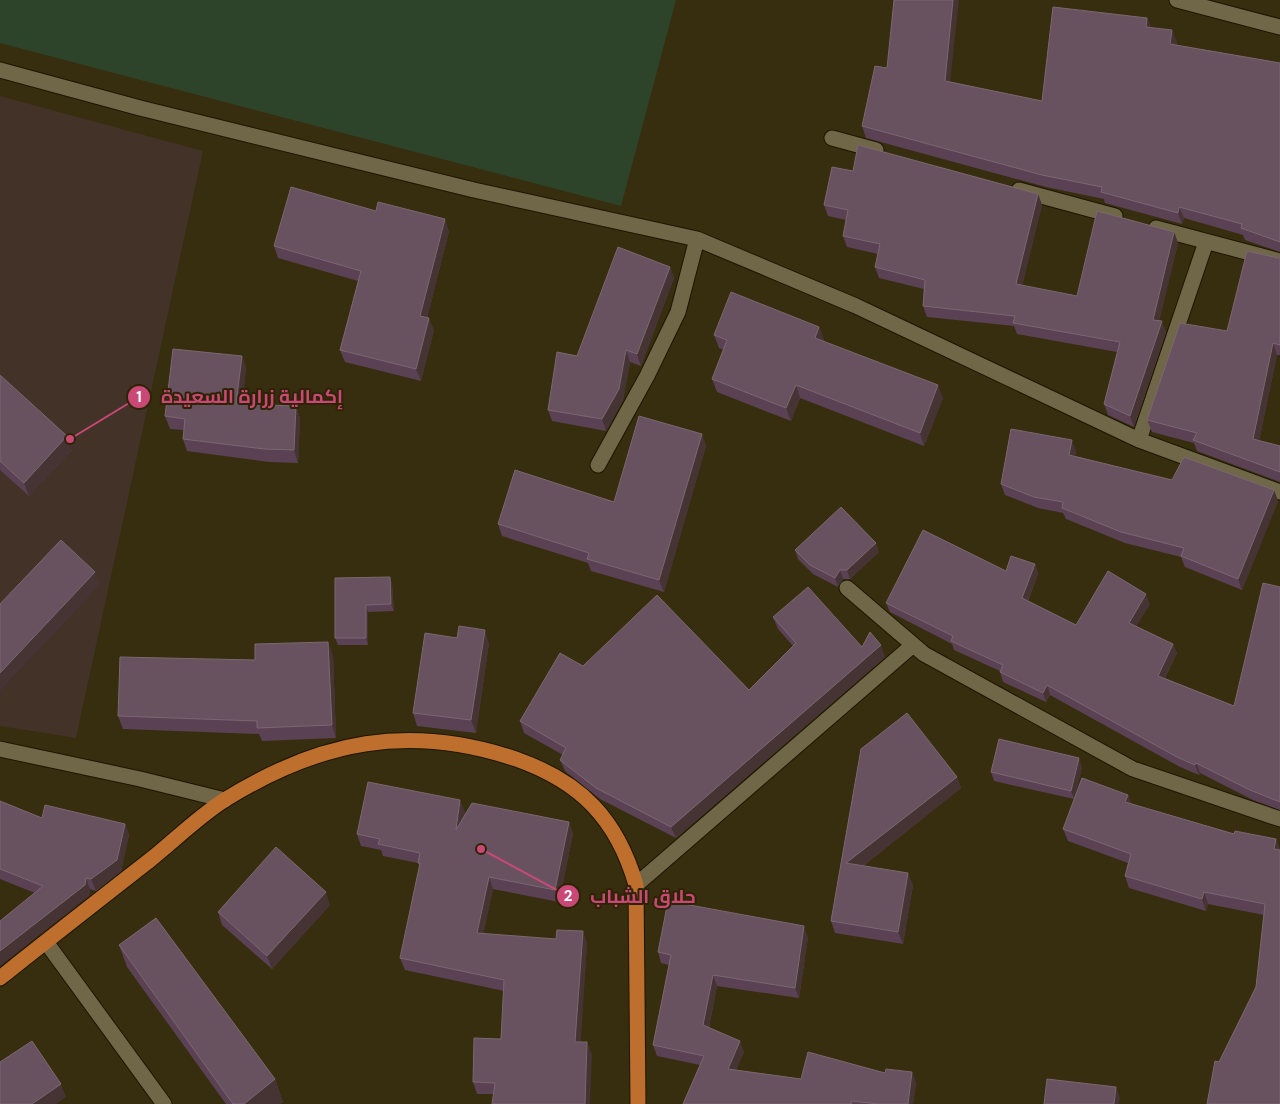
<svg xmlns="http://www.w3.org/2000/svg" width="1280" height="1104" font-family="'DM Sans',Cairo,sans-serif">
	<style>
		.education { fill: #433228 }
		.green { fill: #2e442a }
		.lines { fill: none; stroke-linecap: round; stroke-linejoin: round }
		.minor-casing { stroke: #1d1600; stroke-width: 17 }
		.major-casing { stroke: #1d1600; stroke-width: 17 }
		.minor { stroke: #6f6747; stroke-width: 15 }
		.major { stroke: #be6f2d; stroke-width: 15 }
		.wall { fill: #5a4154 }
		.shaded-wall { fill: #463333 }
		.building { fill: #685260; stroke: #7b6770 }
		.leader { fill: none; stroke: #c94876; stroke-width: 2 }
		.callout-dot { fill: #c94876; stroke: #2c2404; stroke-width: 2 }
		.mark-label { font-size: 15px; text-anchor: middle; font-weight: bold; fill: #fff }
		.callout-label { font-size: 19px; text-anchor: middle; font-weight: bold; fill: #c94876; stroke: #2c2404; stroke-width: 4; stroke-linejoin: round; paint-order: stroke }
	</style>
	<rect width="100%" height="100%" fill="#362e0e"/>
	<path class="education" d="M0 96 203 151 76 738 0 726Z"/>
	<path class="green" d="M0 0H676L621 206 0 43Z"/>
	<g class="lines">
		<defs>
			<path id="minor" d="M1177 0 1280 27
				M0 70 140 108 474 190 697 239 856 306 1139 440 1280 492
				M832 138 876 150
				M1019 190 1115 216
				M1156 228 1280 261
				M1139 440 1206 242
				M598 465 647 376 678 312 697 239
				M847 588 924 654 1133 769 1280 819
				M0 749 140 779 225 800
				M636 885 913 645
				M46 942 164 1104"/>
			<path id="major" d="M0 978C50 938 100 899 150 860 175 840 199 816 226 799 320 741 409 723 516 759 581 782 617 819 636 885L638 1104"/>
		</defs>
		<use href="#minor" class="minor-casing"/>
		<use href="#major" class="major-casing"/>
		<use href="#minor" class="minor"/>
		<use href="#major" class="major"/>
	</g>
	<path class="wall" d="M1147 18 1151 28 1177 42 1176 45 1280 63V252L1245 240 1243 235 1184 218 1182 224 1105 203 1104 199 1046 187 866 138 862 126 887 68 1042 101Z
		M853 171 1038 194 1042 205 1022 286 1077 296 1174 232 1178 243 1159 321 1166 332 1134 427 1108 415 1104 404 1117 352 1017 334 1014 326 927 317 923 306 924 289 879 278 875 267 878 254 847 247 843 236 846 220 828 216 824 205Z
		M376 211 449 231 427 318 434 330 421 381 345 362 340 350 358 281 278 258 274 246Z
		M1280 256V355H1277L1259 441 1280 446V482L1197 451 1194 443 1152 432 1147 420 1227 331 1278 258Z
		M670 267 674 278 641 366 630 362 623 400 606 431 552 421 548 410 577 356Z
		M819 327 824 340 823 341 943 398 924 446 800 398 791 421 717 392 712 379 724 350 719 348 714 335Z
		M242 356 246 368 242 404 296 406 300 419 298 463 269 462 187 451 183 439 184 430 170 429 165 416Z
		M0 375 72 450 29 496 0 470Z
		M702 434 706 446 664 592 591 571 588 563 502 536 498 524 614 502Z
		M1076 451 1075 456 1172 480 1278 501 1242 590 1185 567 1181 557 1125 543 1066 519 1063 513 1038 508 1005 495 1001 484Z
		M795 550 879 552 850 579H843L838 587 813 574 798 559Z
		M1035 564 1038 574 1028 601 1076 625 1150 604 1136 626 1173 644 1177 653 1165 678 1234 706 1280 587V810L1253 800 1200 773 1199 775 1180 767 1050 695 1046 702 1003 682 1000 672V671L954 650 952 644 890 612 886 603Z
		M390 577 392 584 394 611 368 612V645H338L335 638Z
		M773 617 862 647 885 657 676 838 600 799 565 771 560 760 563 755 524 733 520 721 583 666 749 690 793 646 778 629Z
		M489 643 476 733 417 726 413 713Z
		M333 655 336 738 262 741 259 734 123 729 118 716Z
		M861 749 957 777 961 788 863 866 913 885 903 944 835 933 831 921Z
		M1082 767 1074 799 994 781 991 772Z
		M1128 795 1131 804 1234 834 1276 839 1280 850V1104L1219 1062 1256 987 1264 915 1208 904 1206 911 1129 888 1125 876 1128 863 1068 841 1063 829Z
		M0 801 42 818 125 824 129 835 121 871 96 891 90 889 89 896 35 893 0 879Z
		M465 812 464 816 569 822 573 834 559 902 493 889 483 934 587 943 580 1042 592 1054 493 1094H477L473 1082 501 1039 504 991 405 970 400 958 420 867 418 863 383 856 381 850 361 846 357 834Z
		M330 905 272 969 222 925 218 912Z
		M808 937 799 998 717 986 709 1028 744 1052 736 1070 801 1079 885 1073 912 1072 916 1083 913 1104H683L700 1065 657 1056 653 1045 669 965 661 963 658 952Z
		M119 945 275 1079 283 1102 280 1104H226L127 967Z"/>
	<path class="shaded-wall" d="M953 0H959L949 92 945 81Z
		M1147 18 1152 30 1146 27Z
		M1172 30 1177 42 1174 56 1170 44Z
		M1038 194 1042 205 1020 295 1016 284Z
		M1179 207 1184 218 1182 224 1178 213Z
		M445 219 449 231 425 328 420 316Z
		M1174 232 1178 243 1157 331 1153 320Z
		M670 267 674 278 641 366 637 354Z
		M429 318 434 330 421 381 416 369Z
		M1162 321 1166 332 1134 427 1130 416Z
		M819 327 824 340 819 351 815 338Z
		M1273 343 1277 355 1257 451 1253 439Z
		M626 350 630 362 623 400 606 431 602 419Z
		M242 356 246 368 241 416 236 404Z
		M796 385 800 398 791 421 786 408Z
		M938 385 943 398 924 446 920 433Z
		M296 406 300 419 298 463 294 450Z
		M702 434 706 446 664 592 659 580Z
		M67 436 72 450 29 496 24 483Z
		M1072 440 1076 451 1073 466 1069 455Z
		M1274 490 1278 501 1242 590 1238 579Z
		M876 543 879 552 850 579 847 570Z
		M1035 564 1038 574 1025 607 1022 598Z
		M840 570 843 579 838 587 835 578Z
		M95 572 100 585 0 691V673Z
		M390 577 392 584 394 611 391 604Z
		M1146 594 1150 604 1133 632 1129 623Z
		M366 605 368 612V645L366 638Z
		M485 630 489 643 476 733 471 720Z
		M328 642 333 655 336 738 332 725Z
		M1173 644 1177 653 1161 685 1158 676Z
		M881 645 885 657 676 838 671 827Z
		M1047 685 1050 695 1046 702 1043 693Z
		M1079 758 1082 767 1074 799 1071 791Z
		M1196 763 1200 773 1199 775 1195 765Z
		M957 777 961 788 851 875 846 863Z
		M1128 795 1132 807 1125 802Z
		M460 800 465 812 460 842 456 830Z
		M569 822 573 834 559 902 555 890Z
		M125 824 129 835 121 871 96 891 91 879Z
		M1276 839 1280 851 1274 849Z
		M908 873 913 885 903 944 898 932Z
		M489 877 493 889 481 945 477 933Z
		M86 878 90 889 89 896 0 966V951Z
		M326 892 330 905 272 969 267 956Z
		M1204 892 1208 904 1206 911 1202 899Z
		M804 926 808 937 799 998 795 988Z
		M583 931 587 943 580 1054 575 1042Z
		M713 975 717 986 707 1036 703 1025Z
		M740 1041 744 1052 732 1080 728 1069Z
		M587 1042 592 1054 590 1104H585Z
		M912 1072 916 1083 913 1104H908Z
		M275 1079 283 1102 280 1104H244Z
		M61 1084 66 1097 56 1104H32Z
		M1116 1087 1120 1098 1119 1104H1114Z"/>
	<path class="building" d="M894 0H953L945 81 1042 101 1053 7 1147 18 1146 27 1172 30 1170 44 1280 63V242L1241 228 1242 224 1179 207 1178 213 1101 192 1102 187 1042 175 862 126 875 66 887 68Z
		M858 145 1038 194 1016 284 1077 296 1097 211 1174 232 1153 320 1162 321 1130 416 1104 404 1120 342 1013 323 1015 316 923 306 925 280 875 267 880 244 843 236 848 210 824 205 832 167 853 171Z
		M291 187 376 211 378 202 445 219 420 316 429 318 416 369 340 350 361 271 274 246Z
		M618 247 670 267 637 354 626 350 619 389 602 419 548 410 557 352 577 356Z
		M1247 251 1278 258 1280 256V345L1273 343 1253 439 1280 446V472L1193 440 1197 433 1147 420 1180 323 1227 331Z
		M731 292 819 327 815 338 938 385 920 433 796 385 786 408 712 379 727 340 714 335Z
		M173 349 242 356 236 404 296 406 294 450 264 449 183 439 185 419 165 416Z
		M0 375 67 436 24 483 0 461Z
		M639 416 702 434 659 580 587 559 589 553 498 524 515 470 614 502Z
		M1011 429 1072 440 1069 455 1172 480 1184 457 1274 490 1238 579 1181 556 1184 548 1121 532 1062 508 1063 502 1034 497 1001 484Z
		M841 507 876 543 847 570H840L835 578 810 565 795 550Z
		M923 530 1006 571 1011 556 1035 564 1022 598 1076 625 1108 571 1146 594 1129 623 1173 644 1158 676 1234 706 1263 583 1280 587V802L1250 790 1196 763 1195 765 1177 757 1047 685 1043 693 1000 672 1003 665 951 641 953 636 886 603Z
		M61 540 95 572 0 673V604Z
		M390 577 391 604 366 605V638H335V578Z
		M808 587 862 647 870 632 881 645 671 827 596 788 560 760 566 748 520 721 560 653 583 666 657 595 749 690 796 643 773 617Z
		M459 626 485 630 471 720 413 713 425 633 457 638Z
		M328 642 332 725 257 728V721L118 716 120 657 255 660V644Z
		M907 713 957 777 846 863 908 873 898 932 831 921 861 749Z
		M999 739 1079 758 1071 791 991 772Z
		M1082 778 1128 795 1125 802 1234 834 1235 831 1276 839 1274 849 1280 850V1104H1207L1215 1061 1219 1062 1256 987 1265 904 1204 892 1202 899 1125 876 1131 854 1063 829Z
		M368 782 460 800 456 830 472 803 569 822 555 890 489 877 477 933 556 939 557 930 583 931 575 1042H587L585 1104H492L495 1083 473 1082 474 1038 501 1039 504 980 400 958 420 863H418L420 853 378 844 380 839 357 834Z
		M0 801 42 818 45 805 125 824 117 860 91 879 86 878 85 885 0 951V921L43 886 0 869Z
		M276 847 326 892 267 956 218 912Z
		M668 901 804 926 795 988 713 975 703 1025 740 1041 728 1069 801 1079 808 1052 885 1073 886 1069 912 1072 908 1104H878L852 1101 851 1104H683L704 1056 653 1045 671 955 658 952Z
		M156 918 275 1079 244 1104H233L119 945Z
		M32 1041 61 1084 32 1104H0V1062Z
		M1047 1079 1116 1087 1114 1104H1044Z"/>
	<path class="leader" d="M70 439L139 397M481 849L568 896"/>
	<g class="callout-dot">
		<circle cx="70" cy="439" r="5"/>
		<circle cx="481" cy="849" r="5"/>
		<circle cx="139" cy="397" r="12"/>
		<circle cx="568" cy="896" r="12"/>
	</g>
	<g class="mark-label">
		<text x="139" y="402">1</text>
		<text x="568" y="901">2</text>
	</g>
	<g class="callout-label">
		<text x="252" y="403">إكمالية زرارة السعيدة</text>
		<text x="643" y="903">حلاق الشباب</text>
	</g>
</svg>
